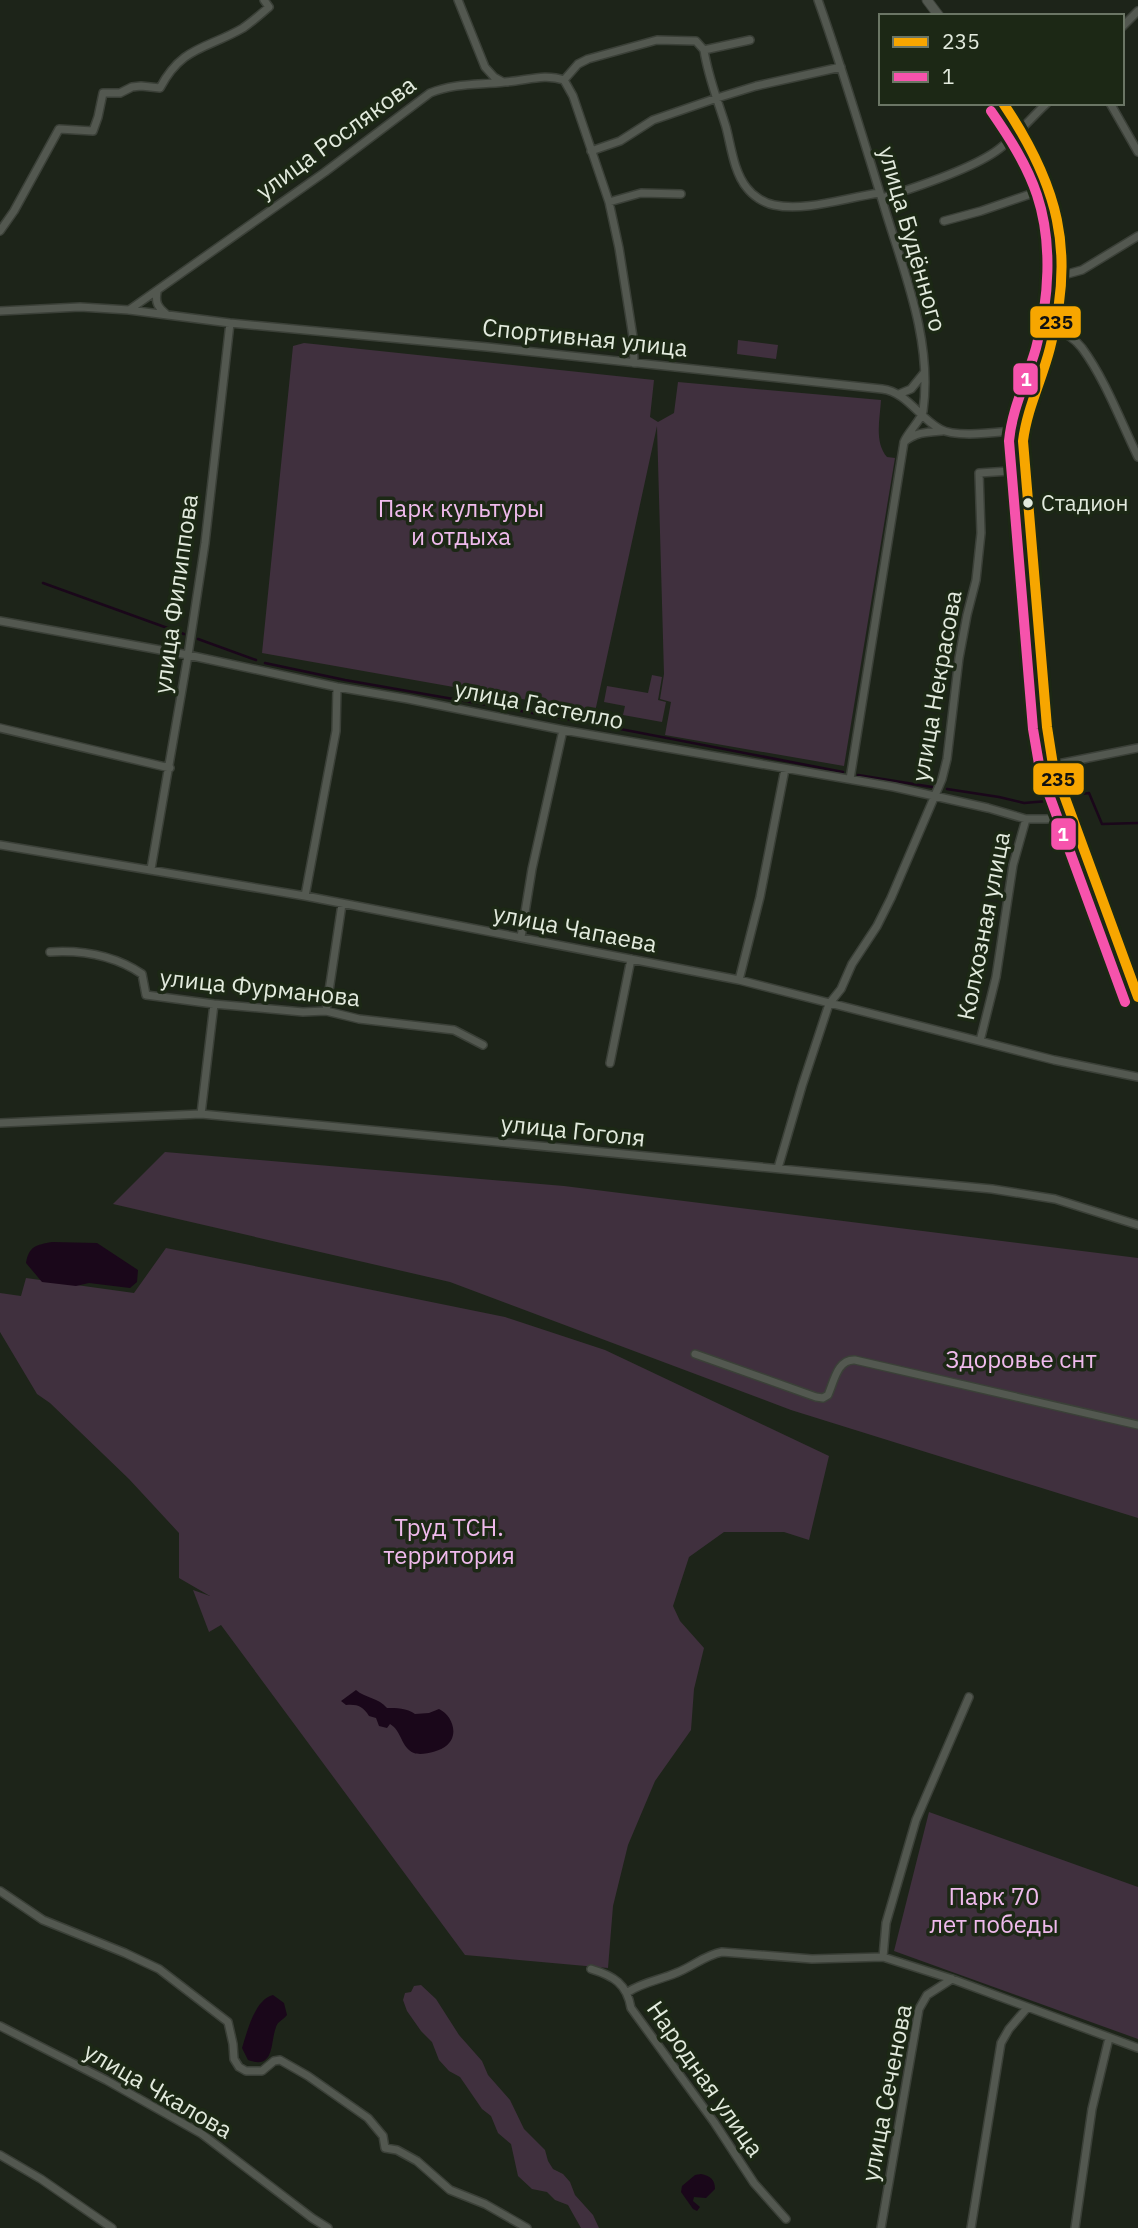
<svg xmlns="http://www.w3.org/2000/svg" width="1138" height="2228" font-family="'IBM Plex Sans',sans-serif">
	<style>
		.green { fill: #40303e }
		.water { fill: #1a071a }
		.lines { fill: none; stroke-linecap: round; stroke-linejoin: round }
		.stream { stroke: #1a071a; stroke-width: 2.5 }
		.minor-casing { stroke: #3b4038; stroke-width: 10 }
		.tertiary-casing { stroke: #3b4038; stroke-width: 11 }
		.minor { stroke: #535850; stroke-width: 7 }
		.tertiary { stroke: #535850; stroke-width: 9 }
		.bus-1-casing { stroke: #1c2815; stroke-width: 16 }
		.bus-2-casing { stroke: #1c2815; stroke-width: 16 }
		.bus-1 { stroke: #f7a600; stroke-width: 10 }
		.bus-2 { stroke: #f653ac; stroke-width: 10 }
		.bus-dot { fill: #e2eadd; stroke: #1c2815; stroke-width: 2.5 }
		.labels { text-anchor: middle; stroke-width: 7; stroke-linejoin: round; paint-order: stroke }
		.bus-label { font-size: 22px; fill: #e2eadd; stroke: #1c2815; text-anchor: start }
		.street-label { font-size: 24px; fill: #e2eadd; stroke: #1c2815 }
		.park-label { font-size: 24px; fill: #efbaec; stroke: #1c2815 }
		.line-badge { stroke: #1c2815; stroke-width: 2.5 }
		.badge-label { font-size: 19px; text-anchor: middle; font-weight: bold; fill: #fff }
		.pale-badge-label { font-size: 19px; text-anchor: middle; font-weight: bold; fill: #111 }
	</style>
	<rect width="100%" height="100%" fill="#1d2419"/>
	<path class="green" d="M738 340 778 345 776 359 737 354Z
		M304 343 654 380 650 417 658 422 674 413 678 382 881 400C880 418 874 442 887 457L895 458 844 766 665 735 671 702 660 699 664 674 657 426 595 712 262 653 293 346Z
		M652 675 662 677 658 700 666 702 662 722 623 715 625 706 604 702 607 686 648 693Z
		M165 1152 564 1186 1138 1258V1518L791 1410 450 1282 113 1204Z
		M166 1248 505 1317 605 1350 829 1456 809 1540 784 1532H724L689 1557 673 1606 680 1621 704 1648 694 1689 691 1730 655 1781 628 1845 613 1906 608 1968 465 1955 221 1625 209 1632 193 1590 210 1596 179 1578V1533L129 1479 50 1403 37 1394 0 1332V1293L21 1296 26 1278 134 1293Z
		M929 1812 1138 1887V2039L894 1951Z
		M421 1985 436 1999 459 2035 482 2061 488 2075 510 2100 524 2129 545 2150 548 2161 553 2169 563 2174 570 2182 575 2195 593 2215 599 2228H581L568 2205 555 2200 547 2192 532 2189 518 2176 511 2144 498 2133 491 2116 482 2109 460 2077 449 2071 439 2060 432 2042 421 2031 407 2011 403 2000 405 1993 411 1992 414 1986Z"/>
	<path class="water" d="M52 1242 97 1243 138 1270 137 1282 130 1288 89 1283 76 1286 42 1282 26 1263C29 1246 36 1245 52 1242Z
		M356 1690C365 1698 379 1698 387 1708 396 1708 407 1708 415 1714L429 1713 439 1709C452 1715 460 1735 446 1746 440 1751 422 1756 414 1753 401 1748 402 1731 390 1724L387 1728 379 1726 376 1718 369 1716C363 1706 357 1704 346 1705L341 1701Z
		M273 1995 284 2003 287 2015C283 2020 278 2021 276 2027 270 2043 275 2070 248 2060L242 2048C247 2032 255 1999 273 1995Z
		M701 2174C710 2176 715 2179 715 2189L706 2198 694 2197 693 2201 700 2207 697 2211 693 2209 681 2192 682 2186 695 2175Z"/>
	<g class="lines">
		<path class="stream" d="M43 583 184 634
			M198 639 256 660
			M265 663 345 680 584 722 843 772
			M858 775 932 787
			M947 789 999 797 1024 803 1048 801
			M1075 795 1089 793 1102 824 1138 823"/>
		<defs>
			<path id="minor" d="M458 0 485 67 494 77 503 82
				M818 0C842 67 862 135 883 203 903 270 933 340 923 411 922 419 908 432 904 442L850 779
				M1122 27 1138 11
				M704 50C708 77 718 101 726 127 731 146 734 173 747 188 753 196 764 203 774 205 806 212 847 197 880 193
				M704 50 750 40
				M564 80 573 96 609 202 619 248 633 337 634 363
				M564 80 578 64 588 59 657 40 696 41 704 50
				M1110 103 1138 152
				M591 151 620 141 653 120 717 98 756 86 841 67
				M882 198C914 188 973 169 999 149 1016 136 1031 118 1047 103
				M609 202 641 193 681 194
				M944 221 981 211 1048 188
				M0 231 14 211 59 129 93 131 98 117 103 93H120L132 87 141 86 160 88C182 46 207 49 243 28 252 22 261 14 269 7L264 0
				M1060 276 1082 270 1138 236
				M157 292C155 303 158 307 166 314
				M129 310 325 172 430 93C454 83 479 85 505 82 526 81 544 73 564 80
				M0 311 80 307 129 310 230 323 487 347 882 389C907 392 919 418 940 429 958 439 1003 431 1023 430
				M1055 330C1066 333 1075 339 1082 348 1105 379 1121 422 1138 457
				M899 394 911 389 924 373
				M904 442C916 432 928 432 942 431
				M0 621 188 655 337 687 408 699 563 730 894 787 988 808 1026 819H1046L1071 817
				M0 728 170 768
				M1053 765 1138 748
				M0 845 305 896 739 980 1054 1060 1138 1077
				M151 869 188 655 205 543 230 323
				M305 896 336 731 337 687
				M521 937 532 869 563 730
				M50 952C82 950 115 956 142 974L146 995 214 1004 303 1012 326 1011 359 1019 454 1030 483 1045
				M739 980 760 897 785 769
				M326 1011 342 904
				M980 1041 996 977 1013 865 1026 819
				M610 1063 631 959
				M201 1114 214 1004
				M0 1123 201 1114 992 1189 1055 1199 1138 1225
				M778 1168 802 1086 829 1004 841 989 852 964 877 926 891 898 942 779 947 759 959 658 967 615 976 580 981 533 979 473 1024 470
				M695 1354 816 1397 823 1398 828 1395C834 1382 837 1359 855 1360L1138 1425
				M0 1891 43 1920 125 1953 159 1969 228 2022 233 2044 234 2059 239 2067 246 2071H262L274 2061 280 2060 308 2076 368 2118 383 2136 385 2148 397 2150 417 2161 450 2190 485 2204 527 2228
				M883 1957 886 1923 916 1820 969 1697
				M591 1969C614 1976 627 1984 631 2008L714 2122 754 2183 786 2219
				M628 1992C643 1982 660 1980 676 1973 692 1967 705 1955 722 1952L812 1959 883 1957 952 1979 1138 2048
				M0 2026 106 2080 202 2134 312 2218 328 2228
				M0 2155 41 2179 112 2228
				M881 2228 919 2009 927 1995 952 1979
				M971 2228 1001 2043 1009 2029 1027 2008
				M1075 2228 1092 2109 1109 2038"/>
			<path id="tertiary" d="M927 0 939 16
				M1003 103C1024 134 1045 168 1054 204 1065 249 1062 304 1050 349 1042 379 1025 410 1023 441L1047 727 1053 765 1138 997"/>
		</defs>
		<use href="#minor" class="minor-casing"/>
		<use href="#tertiary" class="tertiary-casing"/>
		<use href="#minor" class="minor"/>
		<use href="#tertiary" class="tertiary"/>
		<defs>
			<path id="bus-1" d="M1003 103C1058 185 1076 251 1050 348 1042 380 1027 408 1023 441L1047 727 1053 765 1138 997"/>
			<path id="bus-2" d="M991 111C1009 137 1027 165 1037 195 1053 243 1049 300 1036 348 1027 380 1012 408 1009 441L1033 729 1040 770 1125 1002"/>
		</defs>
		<use href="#bus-1" class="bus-1-casing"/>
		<use href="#bus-2" class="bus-2-casing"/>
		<use href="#bus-1" class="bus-1"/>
		<use href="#bus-2" class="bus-2"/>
	</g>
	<circle class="bus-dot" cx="1028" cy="503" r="6"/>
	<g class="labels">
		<g class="bus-label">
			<text x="1041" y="511">Стадион</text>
		</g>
		<g class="street-label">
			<text transform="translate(336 138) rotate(-36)" y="8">улица Рослякова</text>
			<text transform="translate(912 239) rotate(74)" y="8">улица Будённого</text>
			<text transform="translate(585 338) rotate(6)" y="8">Спортивная улица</text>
			<text transform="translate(176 594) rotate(-82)" y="8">улица Филиппова</text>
			<text transform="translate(937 686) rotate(-80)" y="8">улица Некрасова</text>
			<text transform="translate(539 705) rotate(11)" y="8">улица Гастелло</text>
			<text transform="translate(984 926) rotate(-79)" y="8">Колхозная улица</text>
			<text transform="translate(575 929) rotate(11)" y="8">улица Чапаева</text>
			<text transform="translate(260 988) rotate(6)" y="8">улица Фурманова</text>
			<text transform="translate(573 1131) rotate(6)" y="8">улица Гоголя</text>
			<text transform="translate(705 2079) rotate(55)" y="8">Народная улица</text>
			<text transform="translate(158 2091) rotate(30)" y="8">улица Чкалова</text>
			<text transform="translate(887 2093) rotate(-79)" y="8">улица Сеченова</text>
		</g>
		<g class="park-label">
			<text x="461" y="517">Парк культуры<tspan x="461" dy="28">и отдыха</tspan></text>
			<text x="1021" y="1368">Здоровье снт</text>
			<text x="449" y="1536">Труд ТСН.<tspan x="449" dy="28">территория</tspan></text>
			<text x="994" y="1905">Парк 70<tspan x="994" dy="28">лет победы</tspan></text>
		</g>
	</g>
	<g class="line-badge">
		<rect x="1029" y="305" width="53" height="34" rx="7" fill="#f7a600"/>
		<rect x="1012" y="362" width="27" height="34" rx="7" fill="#f653ac"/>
		<rect x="1032" y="762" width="53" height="34" rx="7" fill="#f7a600"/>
		<rect x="1050" y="817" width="27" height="34" rx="7" fill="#f653ac"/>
	</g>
	<g class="badge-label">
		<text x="1026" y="386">1</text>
		<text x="1063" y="841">1</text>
	</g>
	<g class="pale-badge-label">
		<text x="1056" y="329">235</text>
		<text x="1058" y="786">235</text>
	</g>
	<rect x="879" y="14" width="245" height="91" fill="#1c2815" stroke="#6b7665" stroke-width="2"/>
	<rect x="893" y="37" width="35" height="10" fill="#f7a600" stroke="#6b7665" stroke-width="2"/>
	<text x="942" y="49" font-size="21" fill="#e2eadd">235</text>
	<rect x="893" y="72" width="35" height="10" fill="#f653ac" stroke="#6b7665" stroke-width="2"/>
	<text x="942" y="84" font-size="21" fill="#e2eadd">1</text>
</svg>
